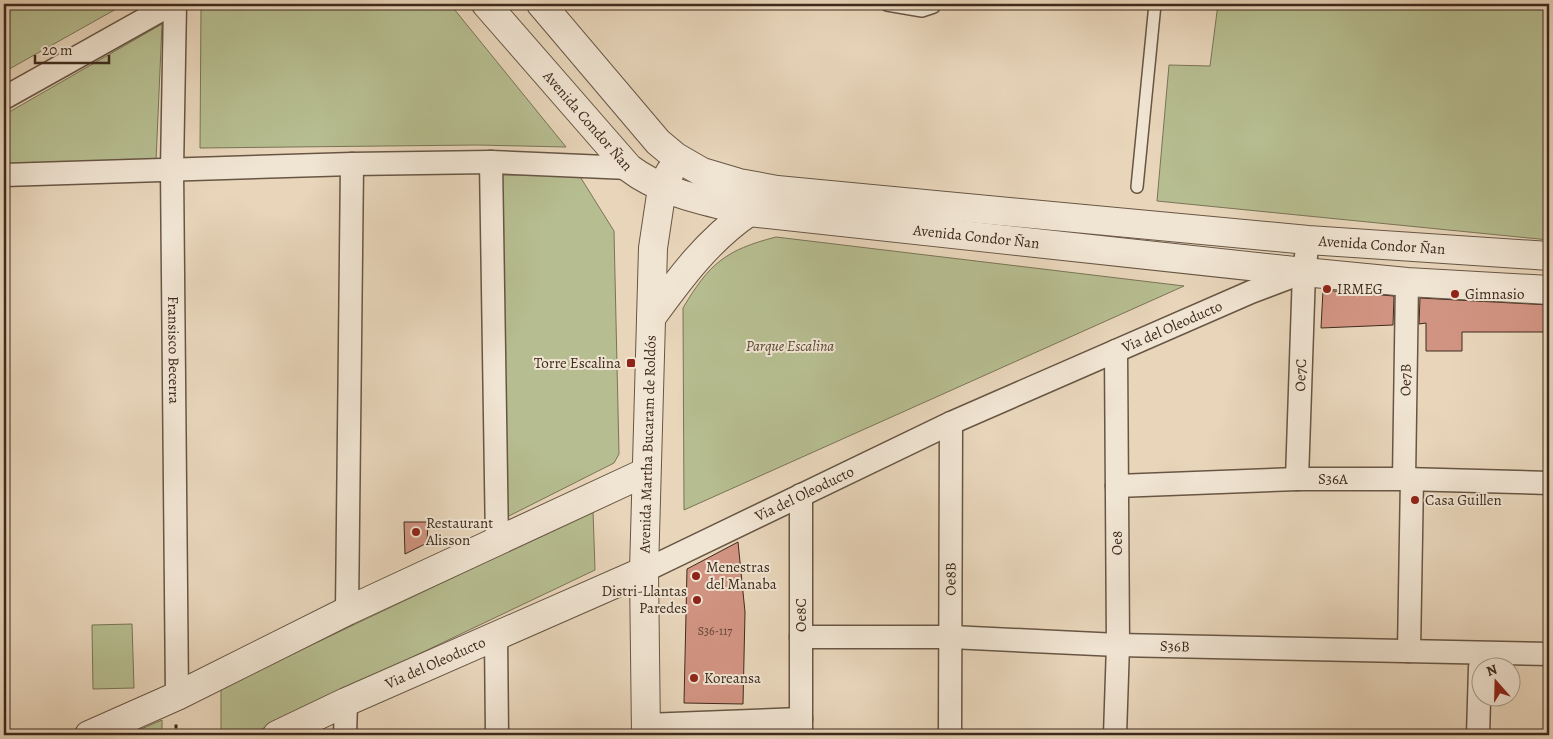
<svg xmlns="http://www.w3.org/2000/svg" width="1553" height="739" font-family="Alegreya,serif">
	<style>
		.green { fill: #b6bd90; stroke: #7a7456 }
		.building { fill: #d29482; stroke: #3e2b1c }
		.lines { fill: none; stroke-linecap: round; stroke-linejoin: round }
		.service-casing { stroke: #685644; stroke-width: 14 }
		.minor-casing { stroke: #685644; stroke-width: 25 }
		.tertiary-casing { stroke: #685644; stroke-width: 30 }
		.path { stroke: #3e2b1c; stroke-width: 3; stroke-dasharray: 4 2.5; stroke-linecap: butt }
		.service { stroke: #f0e4d2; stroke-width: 11 }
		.minor { stroke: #f0e4d2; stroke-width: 22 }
		.tertiary { stroke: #f0e4d2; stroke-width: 28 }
		.poi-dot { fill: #8f2418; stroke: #f0e4d2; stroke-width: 2 }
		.labels { text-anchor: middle; stroke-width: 4; stroke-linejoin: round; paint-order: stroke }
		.number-label { font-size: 12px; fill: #634536 }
		.street-label { font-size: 15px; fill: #3e2b1c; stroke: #f0e4d2 }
		.poi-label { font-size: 15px; fill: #3e2b1c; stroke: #f0e4d2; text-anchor: start }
		.park-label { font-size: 15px; font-style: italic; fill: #564833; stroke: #f0e4d2 }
	</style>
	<rect width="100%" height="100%" fill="#e8d5ba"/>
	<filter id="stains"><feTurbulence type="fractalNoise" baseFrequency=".004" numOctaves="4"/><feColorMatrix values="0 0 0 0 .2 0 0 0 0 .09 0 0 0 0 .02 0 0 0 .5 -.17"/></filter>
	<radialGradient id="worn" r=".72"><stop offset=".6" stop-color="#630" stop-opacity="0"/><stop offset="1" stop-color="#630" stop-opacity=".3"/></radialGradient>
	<path class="green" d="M4 4H125L4 72Z
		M206 4H450L566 147 478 145 200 148 201 7Z
		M1218 4H1549V240L1157 201 1169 65 1210 66Z
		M162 24 156 161 4 168V115Z
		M501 175H579L614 231 619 454 614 463 505 518Z
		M776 237 1184 286 684 510 683 308C709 264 725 250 776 237Z
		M593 511 595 570 249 735H221V688Z
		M132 624 134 688 93 689 92 625Z
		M162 720V735H127Z"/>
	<path class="building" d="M1323 290 1394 296 1393 325 1321 328Z
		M1420 298 1549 305V332H1462V351H1426V323L1419 324Z
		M404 522H428L427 543 405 554Z
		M738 542 745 612 743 704 684 703 687 569Z"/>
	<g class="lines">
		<defs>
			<path id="service" d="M887 5 922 11 934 7 935 4
				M1137 187 1155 4"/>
			<g id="minor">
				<path id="s1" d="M175 4 172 169 177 696"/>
				<path d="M4 98 172 4"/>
				<path d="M491 162 497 542"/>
				<path d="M4 175 352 164 491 162 629 168"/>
				<path id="s2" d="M1297 479 1304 272 1308 240"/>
				<path id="s3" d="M1404 479 1407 282"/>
				<path id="s4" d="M1117 486 1297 479H1404L1549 483"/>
				<path id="s5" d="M644 571 951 423 1251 292 1304 272"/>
				<path d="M347 611 352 164"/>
				<path d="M496 636 497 735"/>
				<path id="s6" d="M801 637H951L1118 645 1549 654"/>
				<path d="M1409 651 1412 479"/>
				<path d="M646 725 801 719"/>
				<path d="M345 735 346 702"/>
				<path d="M801 735V495"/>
				<path id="s7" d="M950 735 951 423"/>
				<path d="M1115 735 1118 645 1116 351"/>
				<path d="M1478 735 1480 667"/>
			</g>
			<g id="tertiary">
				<path id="s8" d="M486 4 629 168C663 194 707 201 749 212L1304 272 1407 282 1549 290"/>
				<path id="s9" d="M541 4 658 142 676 157 702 172 739 183 777 190 1308 240 1549 256"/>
				<path d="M651 318C680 278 708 240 749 212"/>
				<path d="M89 735 177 696 347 611 646 472"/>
				<path id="s10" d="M277 735 346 702 644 571"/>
				<path id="s11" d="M646 735 644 571 653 248 662 188 670 172"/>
			</g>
		</defs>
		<use href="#service" class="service-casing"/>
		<use href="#minor" class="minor-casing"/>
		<use href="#tertiary" class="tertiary-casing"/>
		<path class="path" d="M176 735V724"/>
		<use href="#service" class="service"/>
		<use href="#minor" class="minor"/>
		<use href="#tertiary" class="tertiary"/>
	</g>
	<g class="poi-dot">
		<circle cx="1327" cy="289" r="5"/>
		<circle cx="1455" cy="294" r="5"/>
		<rect x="626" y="358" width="10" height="10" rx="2.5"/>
		<circle cx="1415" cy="500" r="5"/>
		<circle cx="416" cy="532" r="5"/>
		<circle cx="696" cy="576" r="5"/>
		<circle cx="697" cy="600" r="5"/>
		<circle cx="694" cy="678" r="5"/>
	</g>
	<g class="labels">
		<g class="number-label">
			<text x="715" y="635">S36-117</text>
		</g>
		<g class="street-label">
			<text dy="5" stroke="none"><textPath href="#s8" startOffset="155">Avenida Condor Ñan</textPath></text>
			<text dy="5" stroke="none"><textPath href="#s8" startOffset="575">Avenida Condor Ñan</textPath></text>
			<text dy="5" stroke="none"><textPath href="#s9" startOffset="919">Avenida Condor Ñan</textPath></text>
			<text dy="5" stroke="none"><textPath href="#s5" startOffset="582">Via del Oleoducto</textPath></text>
			<text dy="5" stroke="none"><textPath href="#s1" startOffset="346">Fransisco Becerra</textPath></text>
			<text dy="5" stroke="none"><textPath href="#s2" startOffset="104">Oe7C</textPath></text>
			<text dy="5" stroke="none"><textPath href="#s3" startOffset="99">Oe7B</textPath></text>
			<text dy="5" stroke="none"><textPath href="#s11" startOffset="291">Avenida Martha Bucaram de Roldós</textPath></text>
			<text dy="5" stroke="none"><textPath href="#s4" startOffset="216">S36A</textPath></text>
			<text dy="5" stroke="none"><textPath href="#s5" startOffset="178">Via del Oleoducto</textPath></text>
			<text transform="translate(1117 543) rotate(-90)" y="5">Oe8</text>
			<text dy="5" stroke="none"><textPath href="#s7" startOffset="156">Oe8B</textPath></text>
			<text transform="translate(801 615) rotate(-90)" y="5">Oe8C</text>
			<text dy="5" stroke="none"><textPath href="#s6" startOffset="374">S36B</textPath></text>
			<text dy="5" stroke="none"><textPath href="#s10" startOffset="174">Via del Oleoducto</textPath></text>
		</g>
		<g class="poi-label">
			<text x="1337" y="294">IRMEG</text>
			<text x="1465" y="299">Gimnasio</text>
			<text x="621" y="368" text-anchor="end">Torre Escalina</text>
			<text x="1425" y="505">Casa Guillen</text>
			<text x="426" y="528">Restaurant<tspan x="426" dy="17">Alisson</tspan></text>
			<text x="706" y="572">Menestras<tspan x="706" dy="17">del Manaba</tspan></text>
			<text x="687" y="596" text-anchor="end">Distri-Llantas<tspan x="687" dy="17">Paredes</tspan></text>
			<text x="704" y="683">Koreansa</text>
		</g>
		<g class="park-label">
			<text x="790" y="351">Parque Escalina</text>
		</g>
	</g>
	<rect width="1553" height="739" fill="none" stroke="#e8d5ba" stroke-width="20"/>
	<rect x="5" y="5" width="1543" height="729" fill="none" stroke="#3e2b1c" stroke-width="2.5"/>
	<rect x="10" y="10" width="1533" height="719" fill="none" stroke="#3e2b1c"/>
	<g transform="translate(1496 682) rotate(340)"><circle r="24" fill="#f0e4d2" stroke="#a99a89"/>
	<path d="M0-4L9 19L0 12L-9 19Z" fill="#8f2418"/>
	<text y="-8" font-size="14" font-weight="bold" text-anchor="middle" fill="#3e2b1c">N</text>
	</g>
	<path d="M35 55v8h74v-8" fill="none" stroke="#3e2b1c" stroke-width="2.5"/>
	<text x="42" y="55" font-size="15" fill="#3e2b1c" stroke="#f0e4d2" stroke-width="4" paint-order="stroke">20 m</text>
	<rect width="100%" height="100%" filter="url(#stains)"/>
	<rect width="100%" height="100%" fill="url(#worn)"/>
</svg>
